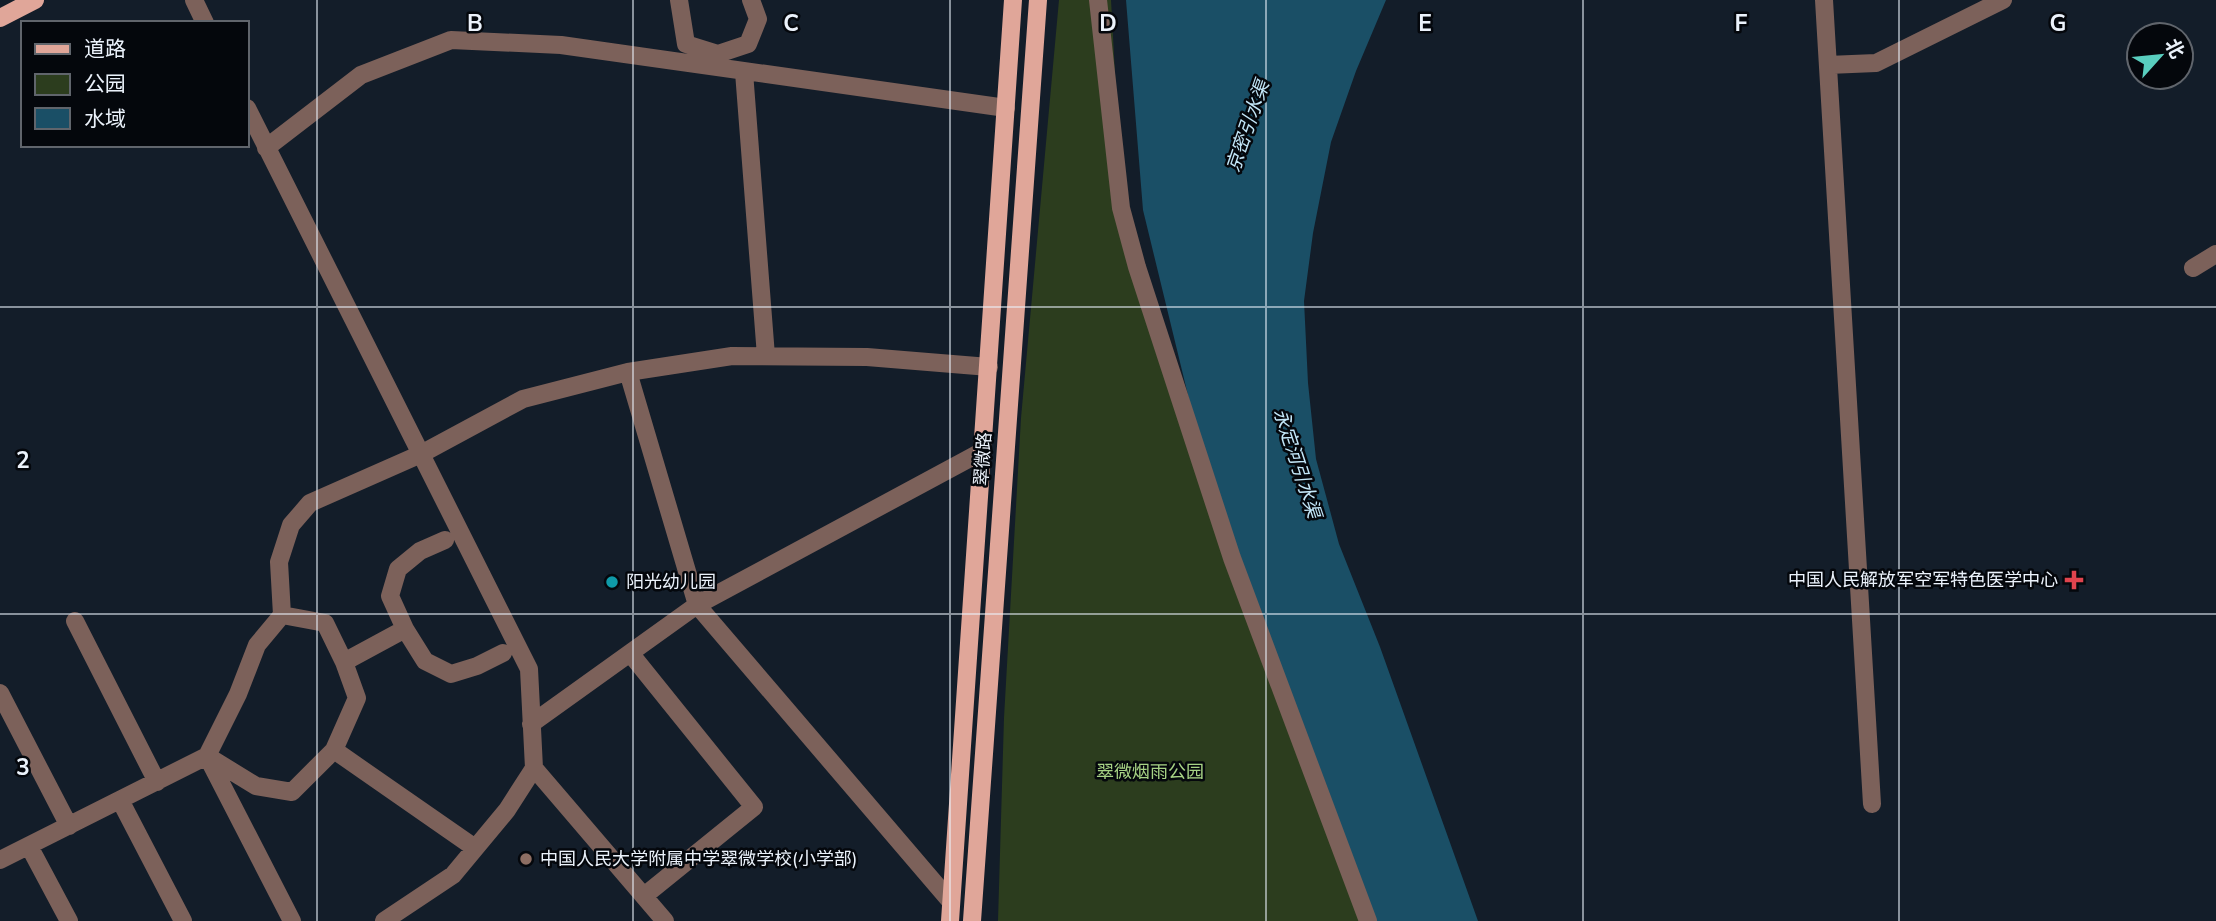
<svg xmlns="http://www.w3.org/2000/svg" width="2216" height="921" font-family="'Nunito Sans','Noto Sans SC',sans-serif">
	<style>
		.green { fill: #2c3d1e }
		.water { fill: #1a4f66 }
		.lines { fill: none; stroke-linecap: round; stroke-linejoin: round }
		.minor { stroke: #7c615a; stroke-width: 18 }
		.major { stroke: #e0a699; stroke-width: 18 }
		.grid { fill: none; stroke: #ebf2fb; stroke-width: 2; stroke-opacity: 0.55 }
		.health-dot { fill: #e0444e; stroke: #04070c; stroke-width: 2.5 }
		.culture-dot { fill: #0f9aa8; stroke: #04070c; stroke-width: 2.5 }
		.education-dot { fill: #8d6e63; stroke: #04070c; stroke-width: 2.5 }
		.labels { text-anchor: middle; stroke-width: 5; stroke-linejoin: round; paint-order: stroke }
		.street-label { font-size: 18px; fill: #ebf2fb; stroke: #04070c }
		.poi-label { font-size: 18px; fill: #ebf2fb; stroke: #04070c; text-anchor: start }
		.park-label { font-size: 18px; fill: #a7d385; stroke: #04070c }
		.water-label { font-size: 19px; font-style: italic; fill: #c4e8fa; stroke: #04070c }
		.grid-label { font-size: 23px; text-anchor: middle; font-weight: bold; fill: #ebf2fb; stroke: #04070c; stroke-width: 5; stroke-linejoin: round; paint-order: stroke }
	</style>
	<rect width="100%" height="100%" fill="#131d29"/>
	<path class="green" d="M1059 0H1111L1121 184 1232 574 1363 921H998L1004 718 1021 418Z"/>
	<path class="water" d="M1126 0H1386L1356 71 1331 142 1313 233 1304 301 1308 383 1316 459 1339 544 1380 647 1478 921H1375L1205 465 1143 210Z"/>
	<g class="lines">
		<path class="minor" d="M194 0 205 23
			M679 0 686 44 718 54 748 44 758 19 751 0
			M1098 0 1121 208 1137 267 1232 558 1368 921
			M1824 0 1872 804
			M1828 65 1876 63 2003 0
			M744 72 766 356
			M247 108 529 669 534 768 507 810 453 875 384 921
			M266 148 361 75 451 40 561 45 1006 108
			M2193 268 2216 254
			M628 372 697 605 951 902
			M445 540 420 551 398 569 390 596 405 629 425 661 451 674 477 666 503 653
			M75 621 157 782
			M630 653 754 807 644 896
			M344 662 405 629
			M0 693 69 826
			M531 724 697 605 983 451
			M334 750 475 848
			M207 756 256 786 292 792 334 750 357 698 344 662 325 623 282 615
			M207 756 292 921
			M534 768 665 921
			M120 800 183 921
			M29 846 69 921
			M0 860 207 756 238 694 257 645 282 615 279 562 291 525 310 503 421 454 523 399 628 372 732 356 867 357 989 367"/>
		<path class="major" d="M0 18 35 0
			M950 921 1013 0
			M972 921 1038 0"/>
	</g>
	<path class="grid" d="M317 0V921M633 0V921M950 0V921M1266 0V921M1583 0V921M1899 0V921M0 307H2216M0 614H2216"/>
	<path class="health-dot" d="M2070.5 569.5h7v7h7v7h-7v7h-7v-7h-7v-7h7z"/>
	<circle class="culture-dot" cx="612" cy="582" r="7"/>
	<circle class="education-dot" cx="526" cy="859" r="7"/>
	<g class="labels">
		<g class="street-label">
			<text transform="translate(983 459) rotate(-86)" y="6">翠微路</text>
		</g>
		<g class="poi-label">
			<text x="2058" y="586" text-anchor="end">中国人民解放军空军特色医学中心</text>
			<text x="626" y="588">阳光幼儿园</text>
			<text x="540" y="865">中国人民大学附属中学翠微学校(小学部)</text>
		</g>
		<g class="park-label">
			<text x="1150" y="778">翠微烟雨公园</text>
		</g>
		<g class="water-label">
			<text transform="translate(1247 126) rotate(-71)" y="7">京密引水渠</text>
			<text transform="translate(1298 463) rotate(72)" y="7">永定河引水渠</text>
		</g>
	</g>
	<g class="grid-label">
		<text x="475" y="31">B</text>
		<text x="791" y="31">C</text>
		<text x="1108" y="31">D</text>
		<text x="1425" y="31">E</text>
		<text x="1741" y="31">F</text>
		<text x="2058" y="31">G</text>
		<text x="23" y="468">2</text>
		<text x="23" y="775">3</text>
	</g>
	<rect x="21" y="21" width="228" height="126" fill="#04070c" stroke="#60656c" stroke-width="2"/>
	<rect x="35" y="44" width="35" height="10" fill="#e0a699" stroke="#60656c" stroke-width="2"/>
	<text x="84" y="56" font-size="21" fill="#ebf2fb">道路</text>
	<rect x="35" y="74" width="35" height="21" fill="#2c3d1e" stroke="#60656c" stroke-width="2"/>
	<text x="84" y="91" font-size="21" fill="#ebf2fb">公园</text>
	<rect x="35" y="108" width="35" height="21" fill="#1a4f66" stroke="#60656c" stroke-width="2"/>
	<text x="84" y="126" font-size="21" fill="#ebf2fb">水域</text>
	<g transform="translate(2160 56) rotate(63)"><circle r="33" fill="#04070c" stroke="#60656c" stroke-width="2"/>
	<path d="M0-5L12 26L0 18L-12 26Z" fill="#59cebf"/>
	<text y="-10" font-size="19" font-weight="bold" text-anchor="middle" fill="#ebf2fb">北</text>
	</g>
</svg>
